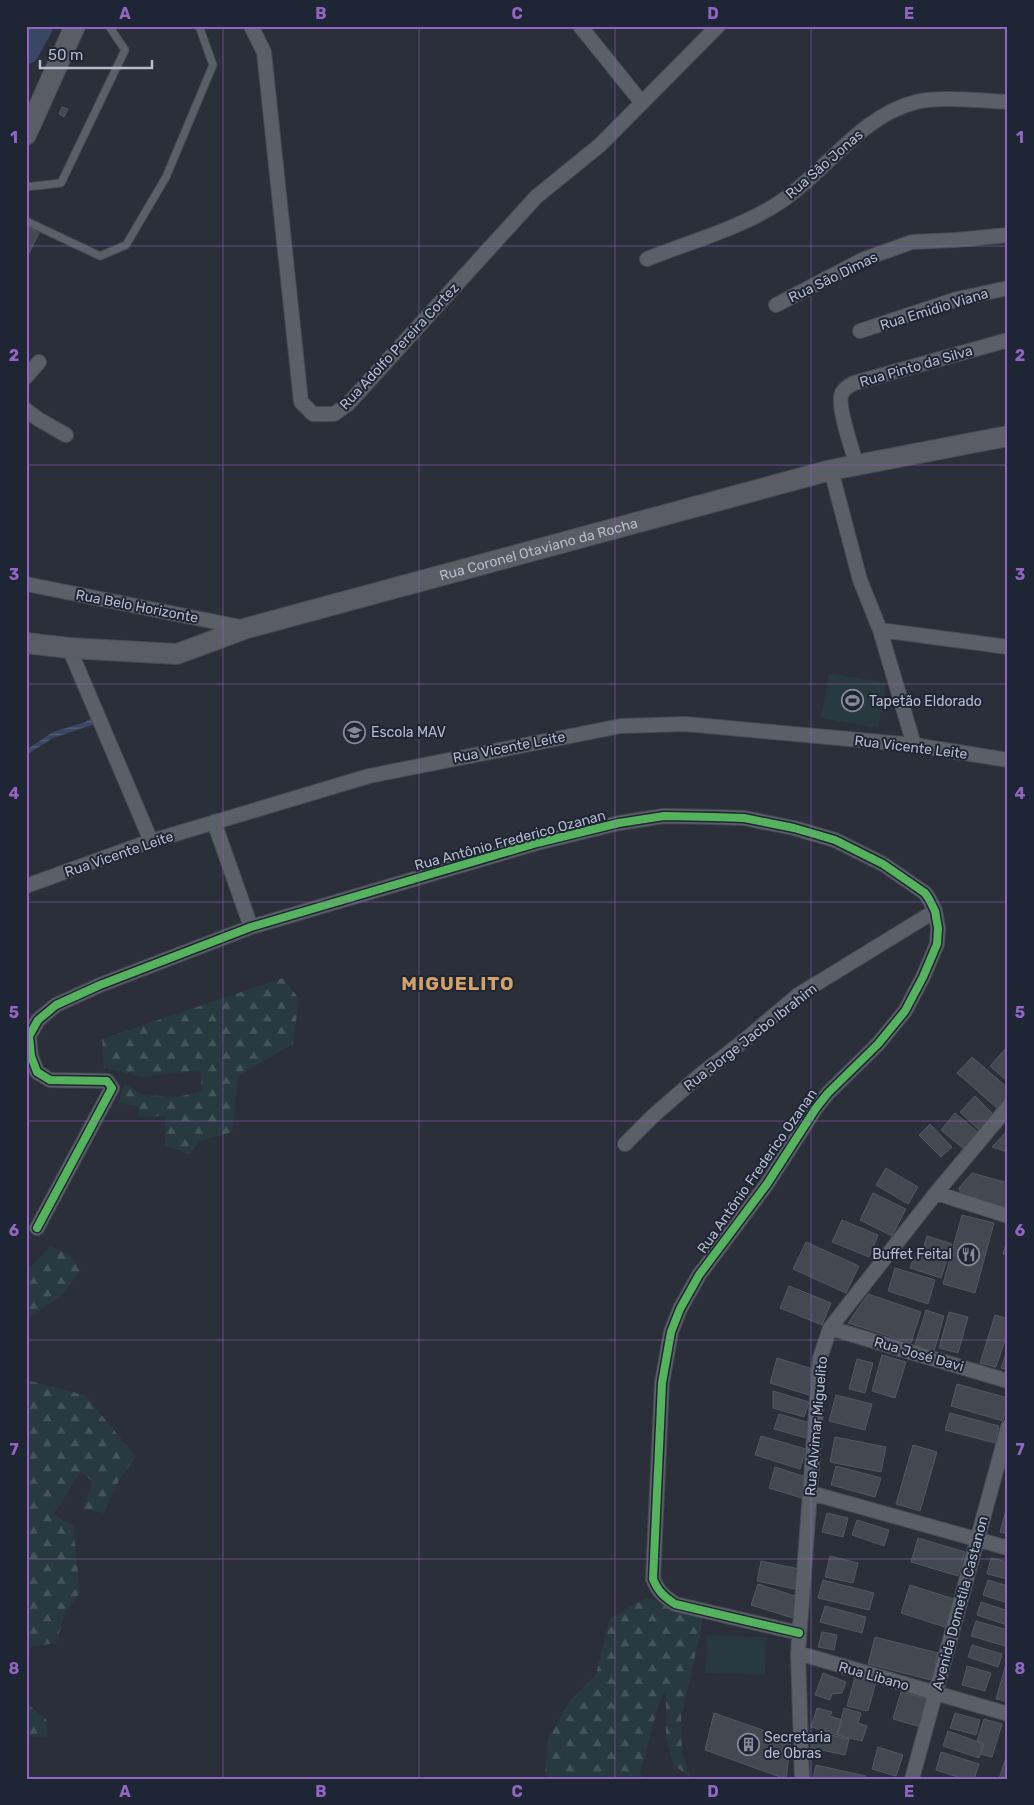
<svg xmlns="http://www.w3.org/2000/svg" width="1034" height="1805" font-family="Rubik,sans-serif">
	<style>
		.green { fill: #28393f }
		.forest { fill: url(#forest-firs) }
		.water { fill: url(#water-rules) }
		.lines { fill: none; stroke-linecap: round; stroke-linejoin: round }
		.river { stroke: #3a4764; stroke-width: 28 }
		.building { fill: #444850; stroke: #535761 }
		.lane-casing { stroke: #474b52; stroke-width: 9 }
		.street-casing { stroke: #474b52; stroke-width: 16 }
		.secondary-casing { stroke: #474b52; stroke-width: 22 }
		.lane { stroke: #5b5f67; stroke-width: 7 }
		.street { stroke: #5b5f67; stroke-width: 14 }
		.secondary { stroke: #5a5d65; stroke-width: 20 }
		.cycleway-casing { stroke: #1e2534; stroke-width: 11 }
		.cycleway { stroke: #56b35d; stroke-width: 8 }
		.grid { fill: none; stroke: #9265c3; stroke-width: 1; stroke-opacity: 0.55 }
		.labels { text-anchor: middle; stroke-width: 4; stroke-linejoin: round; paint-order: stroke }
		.street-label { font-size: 14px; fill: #b5bbca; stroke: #1e2534 }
		.poi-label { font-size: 14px; fill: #b5bbca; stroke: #1e2534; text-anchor: start }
		.district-label { font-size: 19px; font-weight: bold; letter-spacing: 1px; fill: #d5a265; stroke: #1e2534 }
		.neatline { fill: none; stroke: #9265c3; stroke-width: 2 }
		.grid-label { font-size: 16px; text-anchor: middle; font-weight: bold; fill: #9265c3 }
	</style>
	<defs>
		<pattern id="forest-firs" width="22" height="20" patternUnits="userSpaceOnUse" patternTransform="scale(1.25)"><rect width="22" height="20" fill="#28393f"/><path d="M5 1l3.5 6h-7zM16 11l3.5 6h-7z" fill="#455459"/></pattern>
		<pattern id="water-rules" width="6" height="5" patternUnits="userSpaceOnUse" patternTransform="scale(1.25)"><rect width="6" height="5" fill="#3a4764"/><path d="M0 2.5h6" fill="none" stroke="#546079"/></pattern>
	</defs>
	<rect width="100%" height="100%" fill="#2b2f39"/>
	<path class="green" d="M829 673 886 683 878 728 821 718Z
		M707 1635 766 1637 765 1675 705 1673Z"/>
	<path class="forest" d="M283 978 299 999 293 1044 238 1076 232 1132 200 1141 190 1155 165 1145V1116L139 1117 138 1106 118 1103 125 1084 142 1095 178 1097 202 1091 200 1070 143 1077 104 1068 102 1039Z
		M50 1246 67 1253 81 1270 62 1295 26 1320V1268L33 1265Z
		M26 1380 85 1395 136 1457 119 1480 104 1513 82 1509 93 1482 81 1472 53 1514 73 1526 80 1592 65 1613 56 1643 31 1647 26 1653Z
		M646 1598 705 1611 681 1719 682 1752 691 1779 674 1765 666 1739V1690L659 1703 640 1773 644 1779H548L545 1769 548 1739 570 1700 596 1675 609 1619Z
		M26 1703 46 1719 48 1738 26 1736Z"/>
	<path class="water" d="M91 718 98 723 53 738 26 755V750L53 732 85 722Z"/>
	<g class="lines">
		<path class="river" d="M26 50 39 26"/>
	</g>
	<path class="building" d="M62 107 68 109 64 117 59 114Z
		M26 226 39 233 26 259Z
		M1007 1047 1008 1048V1082L990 1066Z
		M972 1057 1008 1088V1099L998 1109 957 1073Z
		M975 1096 994 1115 979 1130 960 1112Z
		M955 1113 979 1133 965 1150 941 1130Z
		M930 1124 952 1147 941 1157 919 1135Z
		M1008 1130V1152L992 1147Z
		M886 1168 918 1187 908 1204 876 1185Z
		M972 1173 1008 1183V1210L962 1197 959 1188Z
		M873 1193 906 1209 892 1236 860 1220Z
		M962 1215 994 1223 975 1293 943 1284Z
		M842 1220 878 1235 869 1257 832 1242Z
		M927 1236 952 1244 941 1278 910 1268 914 1257 920 1259Z
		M1008 1238V1255L1003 1254Z
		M806 1242 859 1266 846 1293 793 1269Z
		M895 1268 935 1280 928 1304 888 1291Z
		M789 1286 831 1303 822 1325 780 1308Z
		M868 1294 921 1312 911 1343 848 1323Z
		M926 1310 944 1316 934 1351 915 1345Z
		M949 1312 968 1317 958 1353 939 1348Z
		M995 1315 1008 1319V1331L996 1367 980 1363Z
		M1008 1348V1370L1001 1368Z
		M882 1355 906 1362 895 1398 872 1391Z
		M777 1358 813 1369 812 1396 770 1383Z
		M857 1359 873 1363 865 1393 849 1389Z
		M957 1384 1008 1398 1003 1421 951 1406Z
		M773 1391 809 1402 804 1417 773 1408Z
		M836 1395 872 1404 865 1430 829 1421Z
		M950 1413 999 1426 995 1443 945 1430Z
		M779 1414 810 1423 806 1438 774 1429Z
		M761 1436 806 1449 800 1469 755 1455Z
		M835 1437 886 1447 881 1472 830 1462Z
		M913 1445 937 1452 920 1511 896 1504Z
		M836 1466 881 1478 875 1497 831 1485Z
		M775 1467 803 1476 802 1498 769 1488Z
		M1007 1507H1008V1534L1000 1532Z
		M827 1513 848 1518 843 1537 822 1532Z
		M857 1520 889 1530 884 1546 852 1535Z
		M918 1538 965 1552 958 1576 911 1562Z
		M830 1556 858 1563 853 1583 825 1577Z
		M991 1558 1008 1562V1579L987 1574Z
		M761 1561 799 1569 794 1589 757 1581Z
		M823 1580 874 1593 869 1610 818 1598Z
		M988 1580 1008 1586V1603L983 1595Z
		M758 1584 795 1596 796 1619 751 1605Z
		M910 1585 954 1599 945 1627 901 1613Z
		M981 1602 1008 1611 1007 1625 977 1615Z
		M825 1606 866 1617 862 1633 820 1622Z
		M976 1621 1008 1630 1005 1646 971 1636Z
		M822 1632 837 1635 834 1650 818 1647Z
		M875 1637 938 1653 931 1680 868 1664Z
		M972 1645 1002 1654 998 1667 968 1657Z
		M1008 1657V1702L996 1699Z
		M967 1666 991 1673 985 1691 962 1685Z
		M823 1673 846 1682 842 1693 832 1694 830 1700 815 1695Z
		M855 1677 876 1682 868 1711 847 1706Z
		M901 1692 928 1699 921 1727 893 1719Z
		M817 1708 832 1712 830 1716 842 1720 837 1735 811 1727Z
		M844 1708 861 1713 858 1723 867 1726 862 1741 837 1735Z
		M714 1713 791 1740 786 1779 705 1750Z
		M955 1713 980 1720 976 1735 950 1728Z
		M984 1719 1002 1724 992 1757 980 1754 984 1744 977 1741Z
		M948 1731 984 1744 979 1758 943 1746Z
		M816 1732 849 1739 845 1755 812 1748Z
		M878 1747 903 1755 896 1776 872 1769Z
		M1008 1751V1779H999Z
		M941 1752 979 1764 974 1779H964L936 1770Z
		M816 1765 866 1776 865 1779H813Z"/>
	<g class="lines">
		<defs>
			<path id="lane" d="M26 187 61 183 125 50 109 26
				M26 221 100 256 126 245 166 177 213 65 199 26"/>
			<path id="street" d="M251 26 264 52 301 402 313 414H334L348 404 536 197 600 145 718 26
				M580 26 642 103
				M647 259C689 242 742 228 780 202 827 171 860 116 916 102 941 96 982 101 1008 102
				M776 305 864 259 912 242 956 240 1008 235
				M860 331 957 299 1008 288
				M26 377 39 362
				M26 410 38 419 66 435
				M857 466C853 452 836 404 842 393 845 388 850 385 854 383L1008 340
				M831 470 860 580 880 630 914 745
				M26 584 246 628
				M880 630 1008 647
				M69 648 151 841
				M214 822 251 927
				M26 886 145 843 369 776 621 726 686 724 914 745 1008 760
				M625 1144 653 1116 700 1075 746 1039 798 995 935 911
				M936 1193 1008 1216
				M37 1228 112 1088 107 1081 50 1080 37 1072 31 1056 29 1036 38 1020 56 1005 100 985 251 927 537 843 619 823 664 816 714 817 744 818 794 828 835 840 883 864 925 893 929 899 935 911 938 928 937 944 923 977 905 1011 878 1044 828 1093 816 1108 767 1184 699 1275 680 1309 671 1332 662 1383 653 1579C658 1591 663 1596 675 1604L799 1633
				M830 1328 1008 1381
				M811 1493 1008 1548
				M798 1653 1008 1714
				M802 1779 798 1653 820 1358 830 1328 936 1193 1008 1107
				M912 1779 1008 1427"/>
			<g id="secondary">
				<path d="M26 135 75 26"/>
				<path id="s1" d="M26 643 69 648 177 654 247 628 831 470 1008 436"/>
			</g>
		</defs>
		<use href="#lane" class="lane-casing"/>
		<use href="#street" class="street-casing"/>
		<use href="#secondary" class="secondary-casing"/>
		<use href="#lane" class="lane"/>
		<use href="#street" class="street"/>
		<use href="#secondary" class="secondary"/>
		<defs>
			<path id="cycleway" d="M37 1228 112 1088 107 1081 50 1080 37 1072 31 1056 29 1036 38 1020 56 1005 100 985 251 927 537 843 619 823 664 816 714 817 744 818 794 828 835 840 883 864 925 893 929 899 935 911 938 928 937 944 923 977 905 1011 878 1044 828 1093 816 1108 767 1184 699 1275 680 1309 671 1332 662 1383 653 1579C658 1591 663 1596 675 1604L799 1633"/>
		</defs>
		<use href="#cycleway" class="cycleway-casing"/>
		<use href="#cycleway" class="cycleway"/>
	</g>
	<path class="grid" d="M223 26V1779M419 26V1779M615 26V1779M811 26V1779M26 246H1008M26 465H1008M26 684H1008M26 902H1008M26 1121H1008M26 1340H1008M26 1559H1008"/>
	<defs>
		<symbol id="stadium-ring" viewBox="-11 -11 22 22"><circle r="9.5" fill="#1e2534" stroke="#858a97" stroke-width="1.5"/><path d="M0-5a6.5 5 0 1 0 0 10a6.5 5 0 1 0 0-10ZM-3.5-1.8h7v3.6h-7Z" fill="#858a97"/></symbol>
		<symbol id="school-ring" viewBox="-11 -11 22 22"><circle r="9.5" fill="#1e2534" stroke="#858a97" stroke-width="1.5"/><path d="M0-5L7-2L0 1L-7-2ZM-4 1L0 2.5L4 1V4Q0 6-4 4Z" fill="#858a97"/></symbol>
		<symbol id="restaurant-ring" viewBox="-11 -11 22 22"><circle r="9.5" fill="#1e2534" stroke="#858a97" stroke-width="1.5"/><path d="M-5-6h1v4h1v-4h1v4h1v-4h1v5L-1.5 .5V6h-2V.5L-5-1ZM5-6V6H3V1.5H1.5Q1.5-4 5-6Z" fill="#858a97"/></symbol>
		<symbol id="building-ring" viewBox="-11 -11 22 22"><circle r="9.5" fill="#1e2534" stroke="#858a97" stroke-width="1.5"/><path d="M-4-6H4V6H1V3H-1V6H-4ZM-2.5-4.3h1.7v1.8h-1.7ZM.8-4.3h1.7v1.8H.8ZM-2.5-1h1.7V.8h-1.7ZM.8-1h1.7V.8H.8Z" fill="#858a97"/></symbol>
	</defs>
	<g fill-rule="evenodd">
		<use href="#stadium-ring" x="840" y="688" width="25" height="25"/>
		<use href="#school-ring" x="342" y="720" width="25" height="25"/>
		<use href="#restaurant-ring" x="956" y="1242" width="25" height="25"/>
		<use href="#building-ring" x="736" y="1732" width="25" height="25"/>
	</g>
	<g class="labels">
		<g class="street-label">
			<text transform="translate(824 164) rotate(-41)" y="5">Rua São Jonas</text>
			<text transform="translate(833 277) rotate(-26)" y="5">Rua São Dimas</text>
			<text transform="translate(934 309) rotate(-17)" y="5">Rua Emidio Viana</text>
			<text transform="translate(399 346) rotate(-47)" y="5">Rua Adolfo Pereira Cortez</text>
			<text transform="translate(916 366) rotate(-16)" y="5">Rua Pinto da Silva</text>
			<text dy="5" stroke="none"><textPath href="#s1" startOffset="528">Rua Coronel Otaviano da Rocha</textPath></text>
			<text transform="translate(137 606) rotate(11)" y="5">Rua Belo Horizonte</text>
			<text transform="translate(509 747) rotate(-11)" y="5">Rua Vicente Leite</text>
			<text transform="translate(911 747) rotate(7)" y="5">Rua Vicente Leite</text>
			<text transform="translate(510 840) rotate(-15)" y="5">Rua Antônio Frederico Ozanan</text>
			<text transform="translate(119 854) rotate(-19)" y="5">Rua Vicente Leite</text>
			<text transform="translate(750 1037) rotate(-38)" y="5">Rua Jorge Jacbo Ibrahim</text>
			<text transform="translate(757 1171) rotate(-55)" y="5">Rua Antônio Frederico Ozanan</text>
			<text transform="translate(919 1354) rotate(16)" y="5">Rua José Davi</text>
			<text transform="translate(816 1426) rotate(-85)" y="5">Rua Alvimar Miguelito</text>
			<text transform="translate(960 1603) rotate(-75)" y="5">Avenida Dometila Castanon</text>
			<text transform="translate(874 1676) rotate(16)" y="5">Rua Libano</text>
		</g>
		<g class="poi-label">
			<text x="869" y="706">Tapetão Eldorado</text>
			<text x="371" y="737">Escola MAV</text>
			<text x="952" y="1259" text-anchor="end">Buffet Feital</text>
			<text x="764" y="1742">Secretaria<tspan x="764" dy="16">de Obras</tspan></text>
		</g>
		<g class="district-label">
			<text x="458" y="990">MIGUELITO</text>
		</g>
	</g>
	<rect width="1034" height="1805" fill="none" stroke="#1e2534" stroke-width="55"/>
	<path d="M40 60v8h112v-8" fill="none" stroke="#b5bbca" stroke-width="2.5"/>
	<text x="48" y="60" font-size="15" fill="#b5bbca" stroke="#1e2534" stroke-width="4" paint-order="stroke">50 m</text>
	<rect x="28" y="28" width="978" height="1750" class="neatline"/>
	<g class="grid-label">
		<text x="125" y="19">A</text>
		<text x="321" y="19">B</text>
		<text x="517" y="19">C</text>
		<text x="713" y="19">D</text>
		<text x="909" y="19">E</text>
		<text x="14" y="143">1</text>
		<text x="1020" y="143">1</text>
		<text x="14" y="361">2</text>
		<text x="1020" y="361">2</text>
		<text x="14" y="580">3</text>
		<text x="1020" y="580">3</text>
		<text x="14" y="799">4</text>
		<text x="1020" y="799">4</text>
		<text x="14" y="1018">5</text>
		<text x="1020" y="1018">5</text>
		<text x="14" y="1236">6</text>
		<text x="1020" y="1236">6</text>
		<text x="14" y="1455">7</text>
		<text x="1020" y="1455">7</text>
		<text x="14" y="1674">8</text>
		<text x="1020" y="1674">8</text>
		<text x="125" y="1797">A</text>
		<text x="321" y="1797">B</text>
		<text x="517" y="1797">C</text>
		<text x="713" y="1797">D</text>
		<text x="909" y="1797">E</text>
	</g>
</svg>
